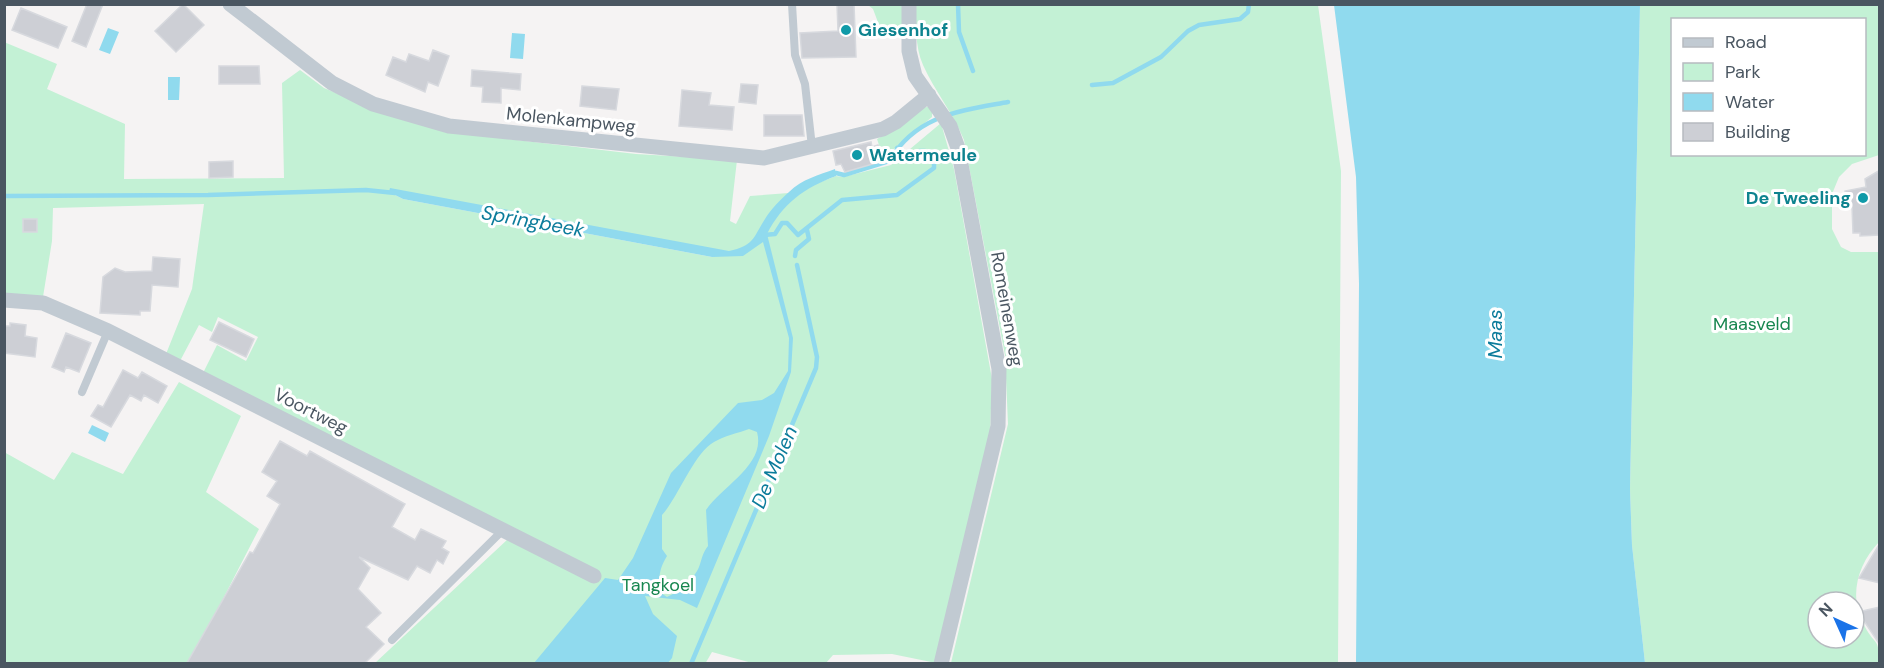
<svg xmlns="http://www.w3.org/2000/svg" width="1884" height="668" font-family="'DM Sans',sans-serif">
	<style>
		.green { fill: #c3f1d5; fill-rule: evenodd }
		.water { fill: #90daee; fill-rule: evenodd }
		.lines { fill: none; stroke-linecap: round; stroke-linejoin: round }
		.stream { stroke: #90daee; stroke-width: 4.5 }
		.building { fill: #cdcfd5; stroke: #d7d9de; stroke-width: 1.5 }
		.lane { stroke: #c1cad2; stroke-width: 8 }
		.street { stroke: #c1cad2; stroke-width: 15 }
		.culture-dot { fill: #0f9aa8; stroke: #fff; stroke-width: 2 }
		.labels { text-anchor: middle; stroke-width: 6; stroke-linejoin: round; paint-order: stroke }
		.culture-label { font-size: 18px; font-weight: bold; fill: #0d838f; stroke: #fff; text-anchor: start }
		.street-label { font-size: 18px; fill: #4a5661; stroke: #fff }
		.park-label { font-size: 18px; fill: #17864f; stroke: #fff }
		.water-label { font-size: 20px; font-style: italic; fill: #0c7c9b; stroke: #fff }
	</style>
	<rect width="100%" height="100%" fill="#f5f3f3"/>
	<path class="green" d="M868 5H903L902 35 879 25 873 9Z
		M915 5H1318L1341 171 1338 663H951L1008 424 1005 355 964 140C953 113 934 90 923 65 915 47 916 24 915 5Z
		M1640 5H1879V155L1852 164 1839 177 1832 194V229L1841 247 1851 252H1879V542C1857 565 1848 598 1865 627 1876 647 1879 637 1879 663H1645L1632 545 1630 489ZM1672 20H1864V154H1672ZM1818 602H1854V638H1818Z
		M4 42 57 64 47 89 125 124 124 179 284 178 282 83 300 70 324 88 348 98 449 132 636 154 737 160 730 221 736 224 750 196 802 192 813 185 836 176 843 177 891 165 941 123 954 169 992 379 990 437 936 663 892 654 833 655 826 663H752L712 652 705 664 375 663 508 539 203 373 217 345 246 361 258 337 218 317 212 332 199 325 180 361 166 354 192 289 204 204 53 208 52 241 43 297 5 294ZM389 192 714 250 723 251 712 257 403 199Z
		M932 106V117L896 147 884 160 877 139 899 127 922 108Z
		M179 382 241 416 206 492 259 529 190 663H5L4 452 54 480 72 452 123 474Z"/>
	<path class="water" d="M1334 5H1640L1630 489 1632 545 1645 663H1356L1359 284 1356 177Z
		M108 28 119 32 110 54 99 50Z
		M512 33 525 34 523 59 510 58Z
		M168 77H180L179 100H168Z
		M835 169 836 176C804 188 783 203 767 234L793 338 791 372 769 436 697 608 680 600 645 596 653 614 677 636 672 658 667 664 534 663 605 578 618 580 633 558 671 473 738 403 762 400 774 393 788 371 789 338 763 242 743 256 712 257 403 199 389 192 390 188 729 251C754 246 753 238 765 219 771 209 780 200 789 192 802 179 819 175 835 169ZM749 429 757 432C766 465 722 486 706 510L708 546C702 554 702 559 699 567 695 578 677 593 667 597L661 593C658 578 659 569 667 556L662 549V515C679 496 694 453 714 442 724 436 738 433 749 429Z
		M92 425 109 433 105 442 88 433Z"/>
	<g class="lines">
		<path class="stream" d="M958 4 959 32 973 71
			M1092 85 1113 83 1161 57 1188 31 1199 25 1240 19 1248 12 1249 4
			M830 175 836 173 844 175 889 161C917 115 959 111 1008 102
			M4 196 208 195 366 190 395 193
			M764 235 775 234 782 223H787L798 235 842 200 897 195 934 168V163L925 151H919L909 160 897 148
			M795 256 796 250 809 239 807 230
			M691 664 816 368 817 357 797 265"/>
	</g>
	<path class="building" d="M87 4H103L86 47 72 41Z
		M183 4 204 25 176 52 155 31Z
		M837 4H854L856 57 802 58 800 33 838 31Z
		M21 8 67 27 58 48 12 30Z
		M433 50 449 56 438 86 428 82 425 92 386 75 393 57 406 62 409 54 429 61Z
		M219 66H259L260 84H219Z
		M472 70 521 74 520 90 501 88V103L482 102 483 87 471 86Z
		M741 84 758 85 756 104 739 102Z
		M582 86 619 89 616 110 580 106Z
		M682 90 711 93 709 105 734 107 732 130 679 126Z
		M764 115H802L804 136H764Z
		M871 142 872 147 878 145 883 161 845 172 841 164 836 165 833 151Z
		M233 161V177L209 178V162Z
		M1880 170V235L1860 236V233H1853L1852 206H1846L1845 191 1866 187 1865 179Z
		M23 219H37V232H23Z
		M153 257 180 259 178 287 152 285 150 311H140V315L100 313 103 277 115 268 125 272 152 271Z
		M219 322 254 339 246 357 210 340Z
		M10 323 26 325 25 336 37 338 35 357 4 353V326H10Z
		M66 333 91 343 79 372 66 367 64 372 52 367Z
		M123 370 138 378 142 372 167 386 158 403 144 395 141 401 130 395 111 427 91 416 98 405 103 407Z
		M280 441 307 456 310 451 405 504 392 527 415 540 421 529 446 541 442 548 449 552 443 564 437 560 430 573 417 566 408 580 359 557 370 568 358 589 381 613 366 627 384 644 365 663H187L250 552 253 553 280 504 267 496 277 481 262 472Z
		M1880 543V583L1859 578Z
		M1880 607V645L1864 621 1862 611Z"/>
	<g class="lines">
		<path class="lane" d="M792 4 795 55 805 84 812 147
			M82 392 108 331
			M392 640 503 530"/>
		<path class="street" d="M230 4 332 83 373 104 449 126 764 158 883 129 896 122 929 95
			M909 4V51L915 76 950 126 958 148 999 369 998 426 941 664
			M4 300 43 303 108 331 594 576"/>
	</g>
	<g class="culture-dot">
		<circle cx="846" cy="30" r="6"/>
		<circle cx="857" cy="155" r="6"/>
		<circle cx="1863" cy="198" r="6"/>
	</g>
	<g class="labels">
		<g class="culture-label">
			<text x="858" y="36">Giesenhof</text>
			<text x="869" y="161">Watermeule</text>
			<text x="1851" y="204" text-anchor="end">De Tweeling</text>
		</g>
		<g class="street-label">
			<text transform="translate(571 120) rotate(6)" y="6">Molenkampweg</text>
			<text transform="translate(1007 309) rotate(80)" y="6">Romeinenweg</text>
			<text transform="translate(311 411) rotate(27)" y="6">Voortweg</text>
		</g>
		<g class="park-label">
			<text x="1752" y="330">Maasveld</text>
			<text x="658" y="591">Tangkoel</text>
		</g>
		<g class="water-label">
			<text transform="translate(533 221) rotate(10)" y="7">Springbeek</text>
			<text transform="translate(1495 334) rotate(-90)" y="7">Maas</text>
			<text transform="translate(774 467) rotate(-67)" y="7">De Molen</text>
		</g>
	</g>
	<rect width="1884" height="668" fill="none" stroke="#4a5661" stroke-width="12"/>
	<rect x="1671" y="18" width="195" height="138" fill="#ffffff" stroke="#b7bbc0" stroke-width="1.5"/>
	<rect x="1683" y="38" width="30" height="9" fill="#c1cad2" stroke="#b7bbc0" stroke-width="1.5"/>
	<text x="1725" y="48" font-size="18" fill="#4a5661">Road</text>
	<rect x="1683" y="63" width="30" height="18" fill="#c3f1d5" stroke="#b7bbc0" stroke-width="1.5"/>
	<text x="1725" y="78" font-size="18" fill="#4a5661">Park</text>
	<rect x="1683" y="93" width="30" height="18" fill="#90daee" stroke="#b7bbc0" stroke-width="1.5"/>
	<text x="1725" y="108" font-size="18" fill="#4a5661">Water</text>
	<rect x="1683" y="123" width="30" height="18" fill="#cdcfd5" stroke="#b7bbc0" stroke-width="1.5"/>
	<text x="1725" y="138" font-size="18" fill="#4a5661">Building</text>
	<g transform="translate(1836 620) rotate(315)"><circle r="28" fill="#ffffff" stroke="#b7bbc0" stroke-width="1.5"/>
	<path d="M0-4.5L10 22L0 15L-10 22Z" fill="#1a73e8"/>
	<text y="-9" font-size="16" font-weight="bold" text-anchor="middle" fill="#4a5661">N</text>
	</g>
</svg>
